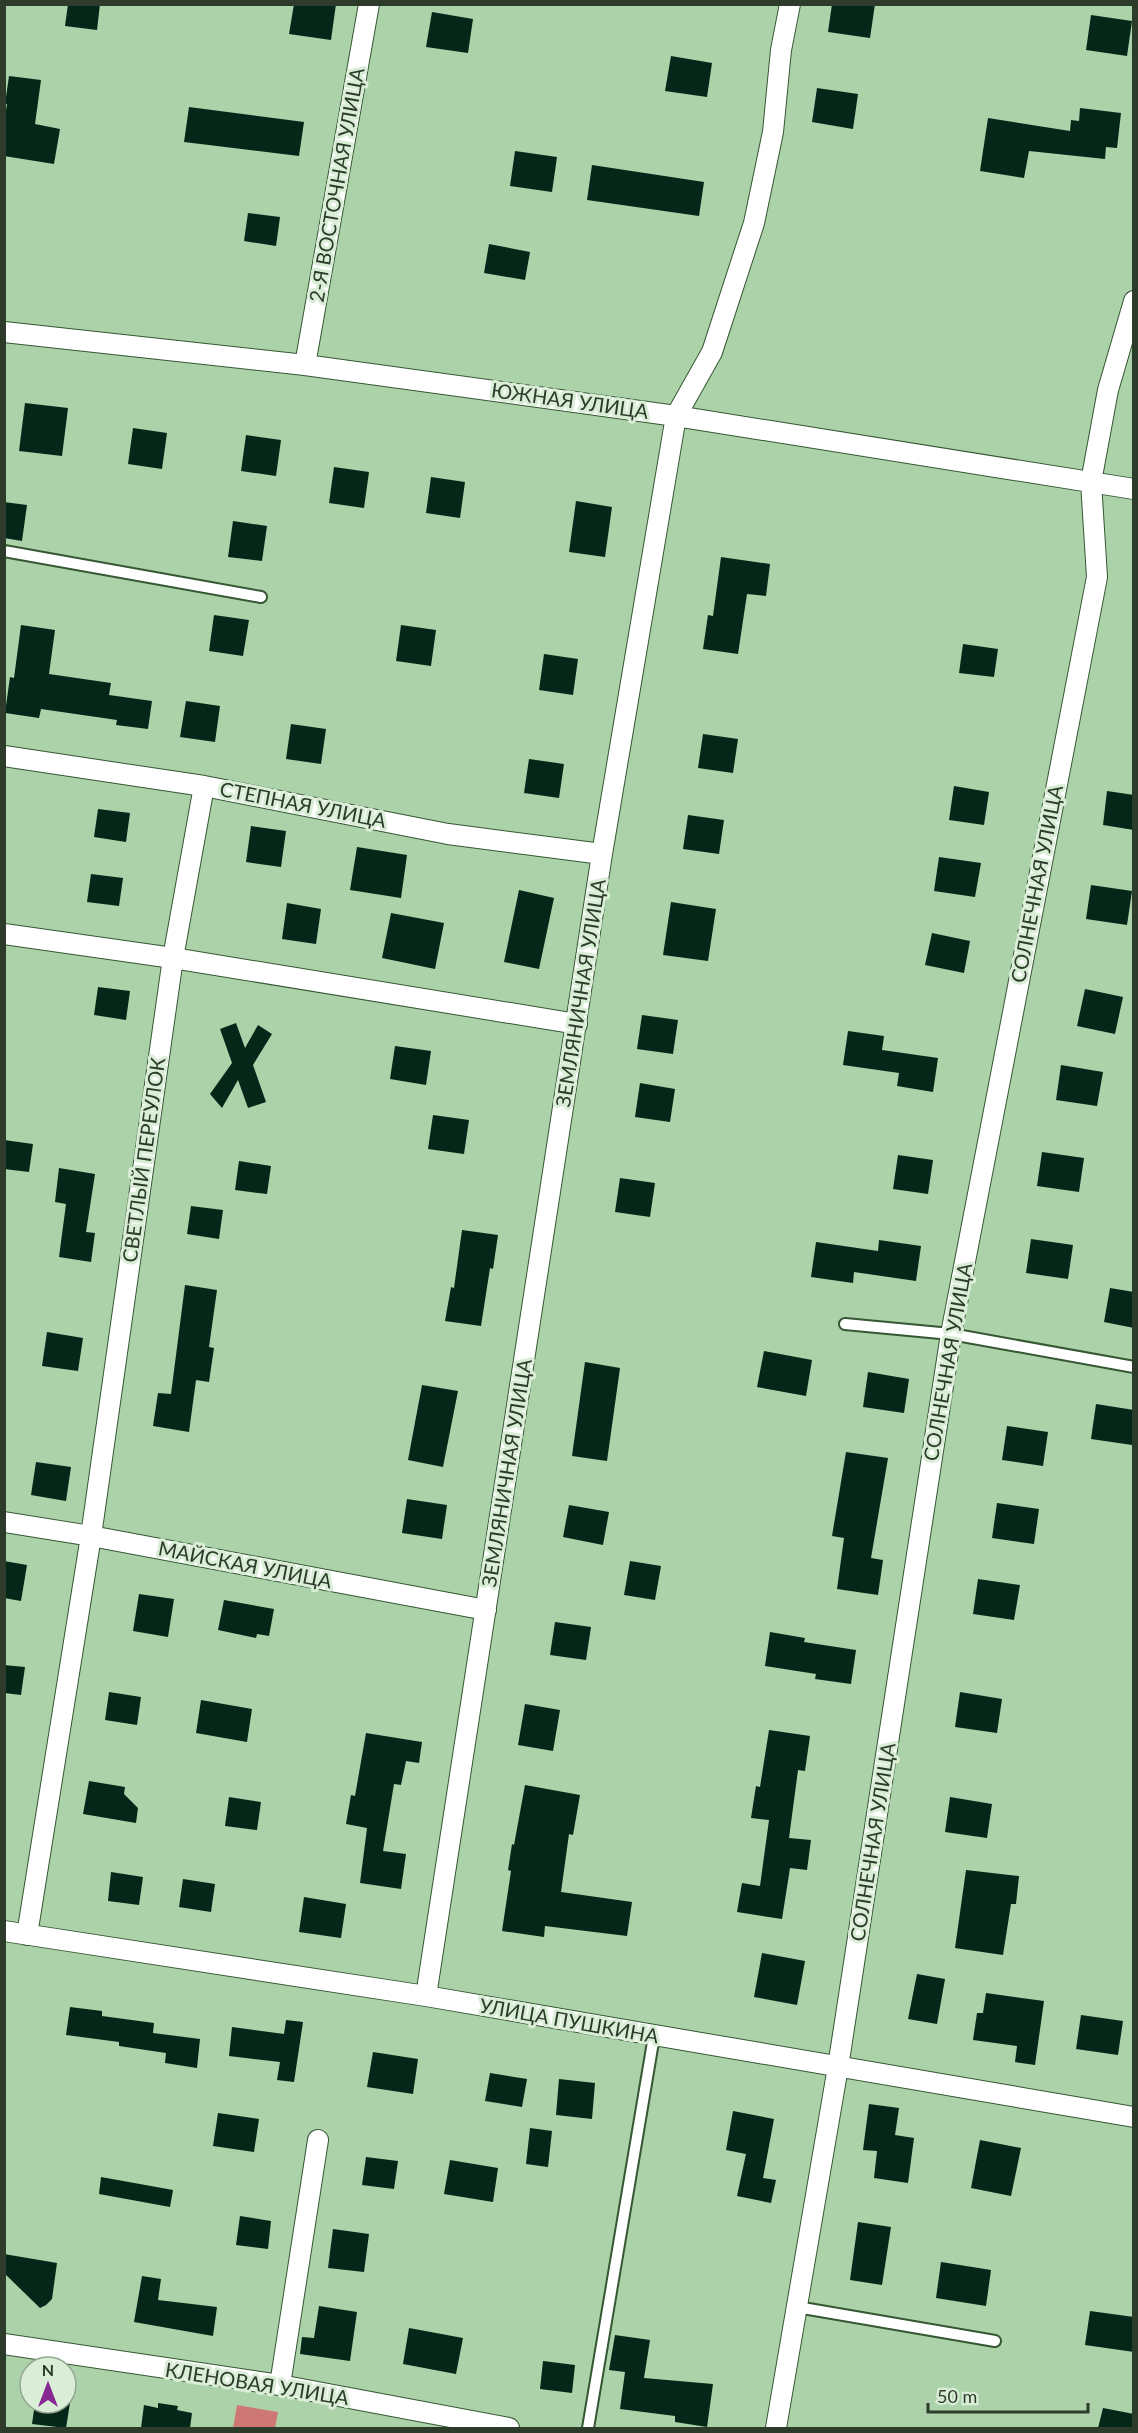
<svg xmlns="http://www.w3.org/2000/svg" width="1138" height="2433" font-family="Lato,sans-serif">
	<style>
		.green { fill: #ce7875 }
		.building { fill: #05271a }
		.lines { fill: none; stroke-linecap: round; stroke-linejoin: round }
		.lane-casing { stroke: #355733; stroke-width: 14 }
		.street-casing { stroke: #355733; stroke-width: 22 }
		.lane { stroke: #fff; stroke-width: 10 }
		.street { stroke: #fff; stroke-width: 20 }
		.labels { text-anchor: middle; stroke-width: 6; stroke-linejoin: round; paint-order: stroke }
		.street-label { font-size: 20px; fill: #2c3b2a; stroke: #d9edd7 }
	</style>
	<rect width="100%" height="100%" fill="#acd2a9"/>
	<path class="green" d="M237 2405 278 2412 275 2428H233Z"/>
	<path class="building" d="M68 4H100L97 30 65 26Z
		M294 4H336L331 40 289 34Z
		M832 4H875L870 38 828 32Z
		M432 12 473 19 468 53 426 47Z
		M1091 15 1132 21 1127 56 1086 50Z
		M671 56 712 63 707 97 665 91Z
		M9 76 41 80 35 124 60 129 54 164 4 156V123L7 104H5Z
		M817 88 858 94 853 129 812 122Z
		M189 107 304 122 299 156 184 142Z
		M1080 108 1121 113 1117 148 1106 147 1105 159 1029 151 1024 178 980 171 988 118 1070 131 1071 120 1079 121Z
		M515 151 557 157 552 192 510 186Z
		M592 165 704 182 699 216 587 200Z
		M248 213 280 217 276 246 244 241Z
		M489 244 530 252 525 280 484 273Z
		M25 403 68 408 62 456 19 451Z
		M133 428 167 433 162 469 128 464Z
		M246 435 281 440 276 476 241 471Z
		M334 467 369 472 364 508 329 503Z
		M431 477 465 482 460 518 426 513Z
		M576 501 612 507 605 557 569 552Z
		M4 502 27 505 22 541 4 538Z
		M233 521 267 526 262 561 228 557Z
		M721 557 770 564 766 596 747 594 738 654 703 649 708 615 713 616Z
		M214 615 249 620 243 656 209 651Z
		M21 625 55 630 49 674 111 683 109 695 152 701 148 729 116 725 117 720 41 709 39 718 5 713 10 677 14 678Z
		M401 625 436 630 431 666 396 661Z
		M963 644 998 649 994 677 959 673Z
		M544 654 578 659 573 695 539 690Z
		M186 701 220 706 215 742 180 737Z
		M291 724 326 729 321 764 286 759Z
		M703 734 738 739 733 773 698 768Z
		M529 759 564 764 559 798 524 793Z
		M954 786 989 792 984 825 949 820Z
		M1107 791 1134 795V830L1103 825Z
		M98 809 130 813 126 842 94 837Z
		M688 815 724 820 719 854 683 849Z
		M251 826 286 831 281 867 246 862Z
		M357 847 407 855 401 898 350 890Z
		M939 857 981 863 975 897 934 891Z
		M91 874 123 878 119 906 87 902Z
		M1091 885 1132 891 1127 925 1086 919Z
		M519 890 554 898 539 969 504 962Z
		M671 902 716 909 708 961 663 955Z
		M287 903 321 909 316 944 282 939Z
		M391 913 444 923 435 969 382 958Z
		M932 933 970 941 964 973 925 965Z
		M98 987 130 991 126 1020 94 1015Z
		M1085 989 1123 997 1115 1034 1077 1026Z
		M642 1015 678 1020 673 1054 637 1049Z
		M236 1023 245 1048 258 1025 272 1034 253 1065 266 1102 248 1108 238 1080 222 1108 210 1094 232 1063 220 1029Z
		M848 1031 884 1036 882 1050 938 1058 933 1092 897 1086 899 1073 843 1065Z
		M395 1046 431 1051 426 1085 390 1079Z
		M1061 1065 1103 1072 1097 1106 1056 1100Z
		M640 1083 675 1089 670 1122 635 1117Z
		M433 1115 469 1120 464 1154 428 1149Z
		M4 1140 33 1144 29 1172 4 1169Z
		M1042 1152 1084 1158 1079 1192 1037 1186Z
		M898 1155 933 1160 928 1194 893 1189Z
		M239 1161 271 1166 267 1194 235 1190Z
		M59 1168 95 1174 86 1232 95 1233 91 1262 59 1257 66 1204 55 1202Z
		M620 1178 655 1183 650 1217 615 1212Z
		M191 1206 223 1210 219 1239 187 1234Z
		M462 1230 498 1235 493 1269 490 1268 481 1326 445 1321 451 1287 454 1288Z
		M1031 1239 1073 1245 1068 1279 1026 1273Z
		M879 1240 921 1246 916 1281 854 1272 853 1283 811 1277 816 1242 878 1251Z
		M185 1285 217 1290 209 1347 214 1348 209 1382 196 1380 189 1432 153 1426 158 1393 171 1394Z
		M1110 1288 1134 1292V1328L1104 1322Z
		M47 1332 83 1338 78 1371 42 1366Z
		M764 1351 812 1360 806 1396 757 1387Z
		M585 1362 620 1368 607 1461 572 1456Z
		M868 1372 909 1379 904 1413 863 1407Z
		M422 1385 458 1391 443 1467 408 1460Z
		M1096 1404 1134 1410 1132 1445 1091 1439Z
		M1007 1426 1048 1432 1043 1466 1002 1460Z
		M846 1452 888 1458 871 1558 883 1560 878 1595 837 1589 844 1538 832 1536Z
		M36 1462 71 1467 66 1501 31 1495Z
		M407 1499 447 1505 442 1539 402 1533Z
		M997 1503 1039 1509 1034 1544 992 1538Z
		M569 1505 609 1512 603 1545 563 1537Z
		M4 1561 27 1565 21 1601 4 1598Z
		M630 1561 661 1566 655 1600 624 1595Z
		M978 1579 1020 1585 1014 1620 973 1614Z
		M139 1594 174 1599 168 1637 133 1631Z
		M224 1600 274 1609 269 1636 257 1634 256 1638 218 1630Z
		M555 1622 591 1627 586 1660 550 1655Z
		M770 1632 805 1638 804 1642 856 1650 851 1684 815 1679 816 1674 765 1666Z
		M4 1665 25 1667 21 1695 4 1693Z
		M109 1692 141 1697 137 1725 105 1720Z
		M960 1692 1002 1699 997 1733 955 1727Z
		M201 1700 252 1709 247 1742 196 1733Z
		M525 1704 560 1710 553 1751 518 1745Z
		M769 1730 810 1736 805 1771 798 1770 789 1838 811 1840 807 1870 790 1868 782 1919 737 1912 742 1883 760 1886 769 1820 751 1818 756 1786 760 1787Z
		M366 1733 422 1742 419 1763 406 1761 401 1785 394 1784 383 1851 406 1854 401 1889 360 1883 367 1828 346 1824 351 1795 355 1796Z
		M89 1781 125 1787 124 1794 138 1808 136 1823 83 1814Z
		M525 1785 580 1795 573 1835 569 1834 561 1892 632 1902 627 1936 545 1926 544 1937 502 1931 511 1871 508 1870 512 1844 514 1845Z
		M229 1797 261 1802 257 1830 225 1826Z
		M950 1797 992 1804 987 1838 945 1832Z
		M966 1870 1019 1876 1016 1904H1011L1003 1955 955 1948Z
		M111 1872 143 1877 139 1905 108 1901Z
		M183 1879 215 1884 211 1912 179 1907Z
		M304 1897 346 1904 341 1938 299 1932Z
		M762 1953 805 1961 797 2005 754 1997Z
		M917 1974 945 1979 937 2024 908 2019Z
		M986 1993 1044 2001 1035 2065 1015 2062 1017 2046 973 2040 977 2013H983Z
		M70 2007 102 2011V2016L154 2023 153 2033 200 2039 197 2068 165 2063 166 2053 119 2046V2042L66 2035Z
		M1081 2015 1123 2021 1118 2055 1076 2049Z
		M286 2020 303 2022 294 2082 277 2080 280 2062 229 2056 232 2027 284 2034Z
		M373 2052 418 2059 413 2094 367 2087Z
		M490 2073 527 2079 522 2107 485 2101Z
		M559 2079 595 2083 592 2119 556 2115Z
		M869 2104 899 2108 895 2135 914 2138 908 2183 874 2178 877 2151 863 2150Z
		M733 2111 774 2119 763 2178 776 2180 771 2203 737 2196 746 2154 726 2150Z
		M218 2113 259 2119 254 2152 213 2146Z
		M530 2128 552 2131 548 2167 526 2164Z
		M980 2140 1021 2148 1011 2196 971 2188Z
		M366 2157 398 2161 394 2189 362 2185Z
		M450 2160 498 2168 493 2202 444 2194Z
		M101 2177 173 2190 170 2207 99 2194Z
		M240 2216 271 2221 268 2249 236 2245Z
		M858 2222 891 2227 882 2285 850 2280Z
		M333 2229 369 2234 364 2272 328 2268Z
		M4 2254 57 2263 52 2299 46 2305 40 2308 4 2273Z
		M941 2262 991 2270 986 2306 936 2298Z
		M142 2276 161 2279 158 2300 217 2307 213 2336 134 2322Z
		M319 2306 357 2312 350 2361 300 2354 302 2337 314 2338Z
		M1090 2311 1134 2317V2352L1085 2345Z
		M409 2328 463 2338 456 2374 403 2364Z
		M615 2335 650 2340 644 2378 713 2384 707 2427 675 2422V2416L620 2409 625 2372 609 2370Z
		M543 2361 575 2365 572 2393 540 2389Z
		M35 2403H70L66 2428 32 2424Z
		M158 2403 178 2406 177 2410 192 2413 190 2428H141L144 2405 158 2408Z
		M1103 2408 1134 2414V2428H1098Z"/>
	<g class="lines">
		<defs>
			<path id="lane" d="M4 551 261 597
				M845 1324 951 1334 1134 1367
				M797 2307 995 2341
				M588 2428 654 2036"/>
			<path id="street" d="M4 332 305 365 676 416 1134 489
				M305 365 369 4
				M4 756 204 786 448 834 602 854
				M4 934 173 958 577 1024
				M4 1522 91 1536 486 1610
				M4 1931 426 1996 1134 2117
				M27 1935 91 1536 173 958 204 786
				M426 1996 602 854 676 416 712 352 754 223 773 132 781 50 790 4
				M4 2344 280 2385 509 2428
				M280 2385 318 2140
				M776 2428 838 2067 951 1334 1097 577 1091 482 1108 390 1134 301"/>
		</defs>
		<use href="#lane" class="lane-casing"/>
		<use href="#street" class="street-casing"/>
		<use href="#lane" class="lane"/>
		<use href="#street" class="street"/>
	</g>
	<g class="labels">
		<g class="street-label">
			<text transform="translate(337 185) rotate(-80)" y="7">2-Я ВОСТОЧНАЯ УЛИЦА</text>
			<text transform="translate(570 401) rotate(8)" y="7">ЮЖНАЯ УЛИЦА</text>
			<text transform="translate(303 805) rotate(11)" y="7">СТЕПНАЯ УЛИЦА</text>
			<text transform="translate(1037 884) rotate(-79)" y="7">СОЛНЕЧНАЯ УЛИЦА</text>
			<text transform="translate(581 993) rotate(-81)" y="7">ЗЕМЛЯНИЧНАЯ УЛИЦА</text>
			<text transform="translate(144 1160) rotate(-82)" y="7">СВЕТЛЫЙ ПЕРЕУЛОК</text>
			<text transform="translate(948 1362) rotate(-80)" y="7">СОЛНЕЧНАЯ УЛИЦА</text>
			<text transform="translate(507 1473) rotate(-81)" y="7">ЗЕМЛЯНИЧНАЯ УЛИЦА</text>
			<text transform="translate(245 1565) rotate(11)" y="7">МАЙСКАЯ УЛИЦА</text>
			<text transform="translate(873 1842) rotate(-81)" y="7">СОЛНЕЧНАЯ УЛИЦА</text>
			<text transform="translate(569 2021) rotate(10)" y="7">УЛИЦА ПУШКИНА</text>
			<text transform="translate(257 2384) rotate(9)" y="7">КЛЕНОВАЯ УЛИЦА</text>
		</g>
	</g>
	<rect width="1138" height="2433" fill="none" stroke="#2c3b2a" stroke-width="12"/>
	<g transform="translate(48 2385)"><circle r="28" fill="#d9edd7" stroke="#94a692" stroke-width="1.5"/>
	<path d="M0-4.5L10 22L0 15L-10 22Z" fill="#852892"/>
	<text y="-9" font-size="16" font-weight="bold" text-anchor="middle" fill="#2c3b2a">N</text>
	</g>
	<path d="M928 2403v9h160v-9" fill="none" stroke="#2c3b2a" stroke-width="3"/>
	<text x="937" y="2403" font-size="18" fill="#2c3b2a" stroke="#d9edd7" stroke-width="4.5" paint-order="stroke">50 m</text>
</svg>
